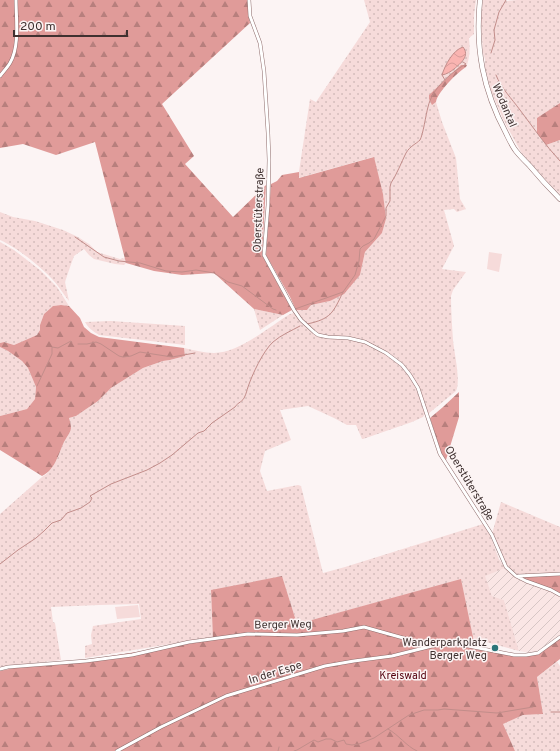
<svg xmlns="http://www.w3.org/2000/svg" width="560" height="751" font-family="Overpass,sans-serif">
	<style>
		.industrial { fill: url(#industrial-furrows) }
		.grass { fill: url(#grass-dots) }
		.forest { fill: url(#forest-firs) }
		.pitch { fill: #f6dbda }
		.water { fill: url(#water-waves); stroke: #c28d8a }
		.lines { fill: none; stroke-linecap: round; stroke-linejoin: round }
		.stream { stroke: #c28d8a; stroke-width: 1 }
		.street-casing { stroke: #8f6d6c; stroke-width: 4 }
		.secondary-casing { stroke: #8f6d6c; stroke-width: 5.5 }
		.street { stroke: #fff; stroke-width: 3 }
		.secondary { stroke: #fff; stroke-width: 4.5 }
		.poi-dot { fill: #2b7579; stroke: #fcf4f4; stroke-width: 1.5 }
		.labels { text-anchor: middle; stroke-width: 3; stroke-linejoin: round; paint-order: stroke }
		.street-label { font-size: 11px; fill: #3f3130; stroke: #fcf4f4 }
		.poi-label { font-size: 11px; fill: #3f3130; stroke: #fcf4f4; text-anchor: end }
		.park-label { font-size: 11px; fill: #54010e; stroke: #fcf4f4 }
	</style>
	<defs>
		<pattern id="industrial-furrows" width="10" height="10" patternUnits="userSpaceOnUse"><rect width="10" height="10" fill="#fae6e5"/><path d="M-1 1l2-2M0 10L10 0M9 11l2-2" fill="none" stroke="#d7c6c5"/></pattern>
		<pattern id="grass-dots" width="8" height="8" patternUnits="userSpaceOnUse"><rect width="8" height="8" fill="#f6dbda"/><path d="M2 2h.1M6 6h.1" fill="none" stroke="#d4bcbb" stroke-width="1.8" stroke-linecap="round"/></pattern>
		<pattern id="forest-firs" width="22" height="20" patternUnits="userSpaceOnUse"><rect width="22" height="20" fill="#e09b99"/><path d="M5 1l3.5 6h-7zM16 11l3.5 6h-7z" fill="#b77f7d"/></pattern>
		<pattern id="water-waves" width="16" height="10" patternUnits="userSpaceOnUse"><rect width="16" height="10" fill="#fab4b1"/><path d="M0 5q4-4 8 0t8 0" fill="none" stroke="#d79b99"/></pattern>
	</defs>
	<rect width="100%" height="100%" fill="#fcf4f4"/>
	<path class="industrial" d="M505 568 515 577 525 582 551 591 560 596V635L537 651 530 653 519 651 504 600 492 596 484 575Z"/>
	<path class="grass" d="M364 0H476L474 15V34L469 38C470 47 470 56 467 65H461L432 104 436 102 442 122 456 158 460 199 466 209 457 212 454 209 444 210 454 246 442 269 466 272 453 290 451 296C451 310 452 326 453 340 454 352 461 381 456 391L428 414C422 395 416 375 400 361 393 355 384 350 376 346 367 342 359 338 350 337 343 336 335 336 328 336 314 334 302 322 296 310H307L311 305 330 301 360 275 365 252 382 233 386 219 383 195 373 157 298 178 310 99 316 102 370 22Z
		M483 0H506V1L517 0H560V103L537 119V133L546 145 560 140V194L548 183 521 152 504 121 491 91 485 67V59L483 53 481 20Z
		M0 212 13 217 35 221 63 230 78 237 89 244 97 252 120 259 125 258 126 263 124 265 115 264 94 259 89 255 84 249 74 256 69 270 65 282 69 301C63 294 59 286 52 279 40 266 16 247 0 240Z
		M0 242 14 250 40 270 57 287 69 306 61 305 53 306 44 314 40 325V330L37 335 14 345 4 342 0 343Z
		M254 309 283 315 260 330Z
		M294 313C302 324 312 337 327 338 336 339 346 338 355 341 363 342 370 346 377 350 410 367 414 381 425 414L423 417 412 422 363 439H362L356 425H347L334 418 308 406 280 410 291 440 265 451 260 471 267 491 298 485 301 486 323 573 345 567 483 524 490 535 499 559 505 568 485 576 492 596 504 600 519 651 486 642 473 641 461 580 297 624 282 576 211 591 213 637 85 658V646L92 644 91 635 93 626 141 619 139 604 99 605 51 607 53 622 55 623 61 660 0 667V514L42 477C55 470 58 455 64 442 66 438 71 432 71 428 71 425 70 421 69 418L76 416 98 401 111 388 143 368 163 361 170 360 185 356 184 348C194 350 204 353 214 353 239 353 269 327 290 314Z
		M111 321 185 326V345L99 335C93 331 88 328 85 322Z
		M0 347 8 351 22 361 28 368 36 387 35 399 27 409 0 416Z
		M501 502 560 527V573L517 575 507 566 492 534Z
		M557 662 560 666V751H515L502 724 523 715 543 714 537 677Z"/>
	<path class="forest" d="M0 0H248V9L250 23 162 104 194 156 185 164 233 217 266 185 262 255 292 310 283 315 254 309 214 273 182 275 154 271 126 263 95 142 56 155 23 144 0 148Z
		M461 65H467L466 67C457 73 438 91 436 102L432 105 429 99V95Z
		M560 103V140L546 145 537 133V118Z
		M374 157 383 194 386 219 382 233 365 252 360 275 344 294 330 301 311 305 307 310H296L290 297 266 255 271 184 277 181 282 175 299 172V178Z
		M61 305 69 306 80 318 84 327 91 333 99 337 184 348 185 356 170 360 163 361 143 368 111 388 98 401 76 416 69 418C70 421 71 425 71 428 71 432 66 438 64 442 58 455 55 470 42 476L0 450V416L27 409 35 399 36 387 28 368 22 361 8 351 0 347V343L4 342 14 345 37 335 40 330V325L44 314 53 306Z
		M459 392V417L446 460 441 453 430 418 443 407Z
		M560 575V594L520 577Z
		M282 576 297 624 461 579 475 647 515 656 539 654 560 638V659L537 677 543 714 523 715 503 724 515 751H0V671L23 666 85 660 213 640 211 590Z"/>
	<path class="pitch" d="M489 252 502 254 499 272 487 269Z
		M138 605 140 617 117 619 115 607Z"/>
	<path class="water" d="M463 47C470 56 461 63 454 69 450 72 447 74 442 75 445 65 453 50 463 47Z"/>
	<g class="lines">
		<path class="stream" d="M491 53 495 40 494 30 499 12 506 0
			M442 75 445 80
			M496 75C501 88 512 99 520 110 533 127 545 145 560 161
			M75 237 104 257 119 261 140 263 166 271 182 272 196 270 214 273 228 282 242 286 273 309 276 310
			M295 309 343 292 355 275 359 261 360 249 363 246 369 243 374 239 386 216V208L390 201V187L391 183C397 174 401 163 406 153 410 146 416 144 420 140 423 135 426 114 428 107 432 89 450 73 466 64L463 62
			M307 324C331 319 333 313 343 292
			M78 344H87L96 342 101 344 119 356 123 357 131 356 140 352 172 357 195 353
			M37 386 52 354V347L58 348 71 341 72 342
			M0 564 18 550 36 538 44 531 52 523 61 520 67 513 81 508 90 502 92 498 90 496 111 484 147 470 160 463 172 455 198 433 204 431 212 423 235 407C238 402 243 402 245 396 246 394 247 390 248 387 252 375 263 351 273 342 281 335 291 331 300 326
			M551 712H560
			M388 729C399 735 406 746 417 751
			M278 751 279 747
			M294 751 297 750 314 740 318 742 326 739H331L337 742 344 740 346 744 352 745 359 744 374 738 409 715 424 710H438L444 709 497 713 533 707"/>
		<defs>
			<path id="street" d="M249 0 250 16 260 43 264 71 268 133 269 160 268 205 264 255 294 310 301 320 314 332 318 335 328 337 348 338 365 342 386 353 402 365 410 375 418 388 440 454 492 535 506 567 516 576 526 581 551 590 560 595
				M0 76C3 72 7 68 10 63 20 46 16 19 16 0
				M518 576 560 574
				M0 669 8 667 86 661 132 655 189 642 248 634 297 635 343 631 364 627 414 641 448 642 514 655H526L538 653 560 637
				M117 751 161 727 226 696 325 666 354 661 392 656 444 643"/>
			<path id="secondary" d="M480 0C475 48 483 90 506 133 509 139 512 146 516 151 520 156 525 161 529 165 539 177 549 188 560 199"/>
		</defs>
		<use href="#street" class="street-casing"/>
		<use href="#secondary" class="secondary-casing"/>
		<use href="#street" class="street"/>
		<use href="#secondary" class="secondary"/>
	</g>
	<circle class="poi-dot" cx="495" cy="648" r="4"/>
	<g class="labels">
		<g class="street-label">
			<text transform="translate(505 105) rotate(67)" y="4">Wodantal</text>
			<text transform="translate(258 210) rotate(-88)" y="4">Oberstüterstraße</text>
			<text transform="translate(470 483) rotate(59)" y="4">Oberstüterstraße</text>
			<text transform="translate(283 624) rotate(-1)" y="4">Berger Weg</text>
			<text transform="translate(275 672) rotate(-17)" y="4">In der Espe</text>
		</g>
		<g class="poi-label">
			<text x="487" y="646">Wanderparkplatz<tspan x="487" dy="13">Berger Weg</tspan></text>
		</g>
		<g class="park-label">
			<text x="403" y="679">Kreiswald</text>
		</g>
	</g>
	<path d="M14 30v6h113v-6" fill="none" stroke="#3f3130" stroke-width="2"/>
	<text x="20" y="30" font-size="12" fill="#3f3130" stroke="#fcf4f4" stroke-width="3" paint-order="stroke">200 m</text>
</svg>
